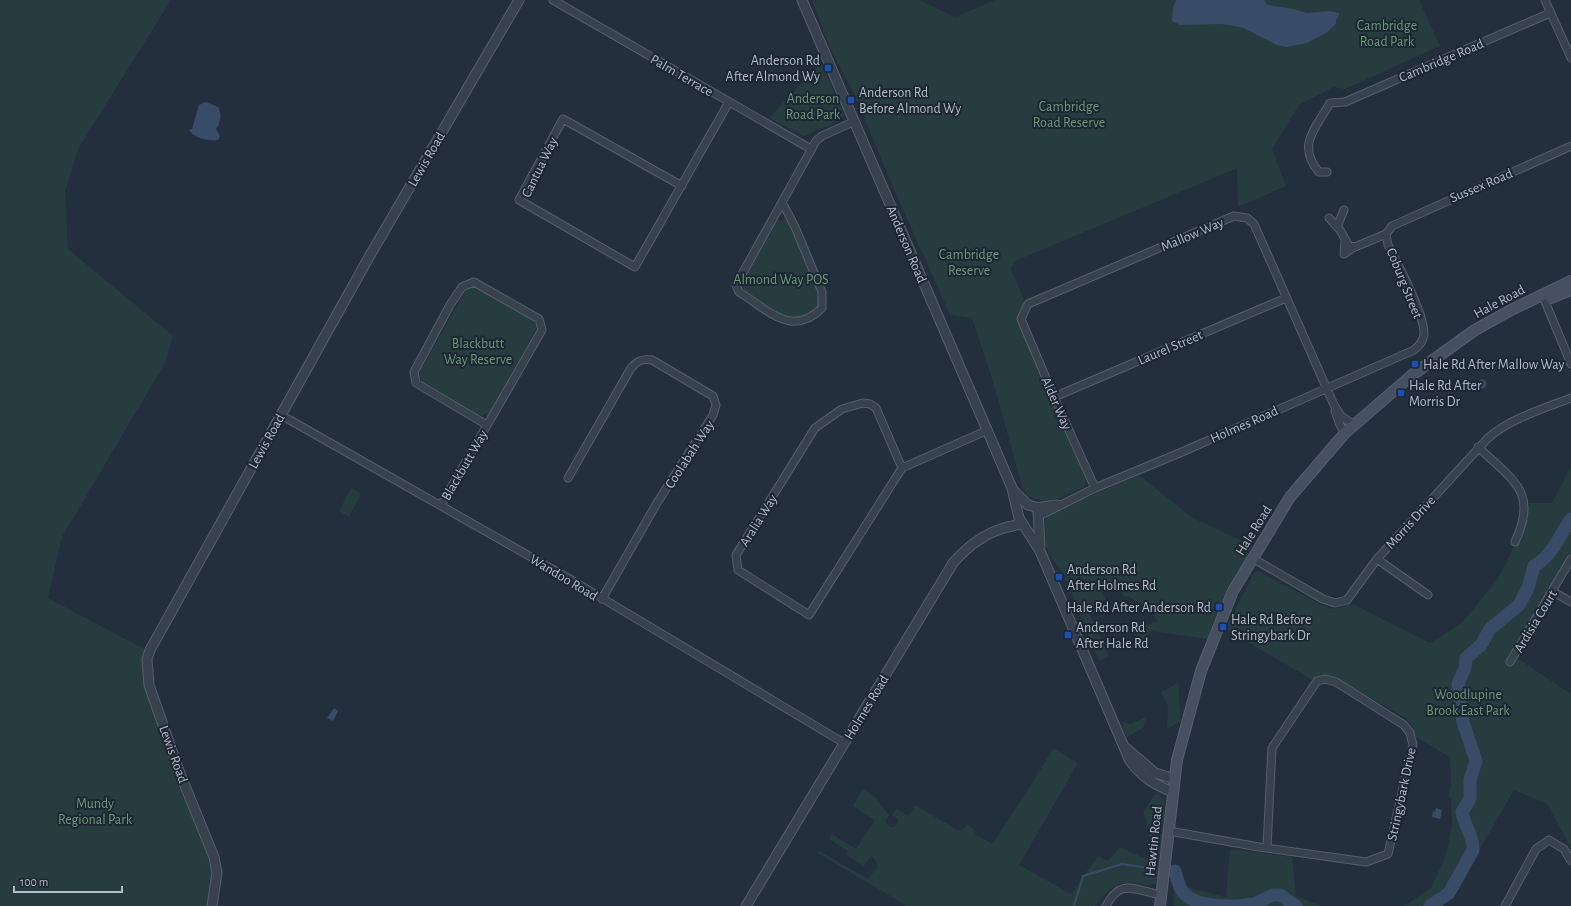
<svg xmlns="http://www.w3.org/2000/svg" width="1571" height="906" font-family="'Alegreya Sans',sans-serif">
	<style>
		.green { fill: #263c3f }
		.water { fill: #394c67 }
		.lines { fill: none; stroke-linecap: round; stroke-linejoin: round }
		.stream { stroke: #394c67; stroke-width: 2 }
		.river { stroke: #394c67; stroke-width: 13 }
		.minor-casing { stroke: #565f6c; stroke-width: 9 }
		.tertiary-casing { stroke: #565f6c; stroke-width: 11 }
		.secondary-casing { stroke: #565f6c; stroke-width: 12 }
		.minor { stroke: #38414e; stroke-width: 7 }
		.tertiary { stroke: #38414e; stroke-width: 9 }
		.secondary { stroke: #465061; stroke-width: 10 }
		.transit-dot { fill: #1a4fb4; stroke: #1d2633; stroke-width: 1.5 }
		.labels { text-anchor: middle; stroke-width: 4; stroke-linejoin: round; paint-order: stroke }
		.park-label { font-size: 14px; fill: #6b9a76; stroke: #1d2633 }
		.poi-label { font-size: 14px; fill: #b4bcc9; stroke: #1d2633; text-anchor: start }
		.street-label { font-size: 14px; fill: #b4bcc9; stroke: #1d2633 }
	</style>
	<rect width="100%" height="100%" fill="#242f3e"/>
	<path class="green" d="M0 0H171L78 149 65 192 68 249 173 336 165 363 62 537 48 598 144 649 150 650 148 669 214 857 212 906H0Z
		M812 0H919L955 17 995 0H1419L1440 46 1345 89 1333 87 1299 105 1272 149 1286 186 1238 207 1237 168 1013 262V264L1011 269 1026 305 1019 319 1087 478 1084 487C1062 496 1041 511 1023 490L995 388 972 318 950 315 893 187 855 95 831 50Z
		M821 62 844 115 841 120 804 136 769 118Z
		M787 218 791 220 822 292V308L815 316 786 322 744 293 741 283 776 221Z
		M474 287 534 321 537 329 489 413 481 416 421 381 419 373 466 290Z
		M1571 466V559L1514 656 1571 694V848L1547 804 1514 790 1472 862 1443 905 1404 906 1431 888 1446 855 1452 825 1451 798 1449 796 1451 785 1450 757 1415 736 1412 726 1406 718 1338 679 1323 677 1313 680 1225 629 1254 573 1258 571 1327 608 1334 609 1353 604 1430 643 1462 623 1498 579 1513 549 1524 503H1552Z
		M1139 475 1191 517 1252 546 1227 593 1207 639 1150 631 1142 646 1134 640V622L1140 621 1142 627 1158 621 1145 606 1127 596 1124 597 1119 585 1102 592 1106 600 1087 608 1109 656 1099 661 1064 575 1053 560 1046 546 1045 518 1058 510Z
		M351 488 361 494 349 517 339 511Z
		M1178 683 1181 721 1167 729 1168 706 1161 692Z
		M1146 717 1143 728 1127 737 1123 730V722L1131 724Z
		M1054 748 1078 763 1019 865 1071 894 1098 856 1108 861 1120 847 1146 859 1152 852 1147 822 1143 813 1154 795 1159 794 1164 801 1165 818 1156 883 1148 886C1121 878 1112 885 1095 906H907L818 853 819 851 868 879 878 866 875 859 871 856 864 866 846 855 848 851 829 839 832 834 856 849 875 820 853 806 863 789 876 798 889 815 885 822 890 827H894L898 822 897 818 892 815 896 809 909 816 915 805 958 830 964 829 967 825 976 831 975 834 993 844Z
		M1230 849 1292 857 1296 896 1322 906H1174V884L1226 897Z"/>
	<path class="water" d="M1176 0H1264L1268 5 1294 9 1307 13 1329 11 1339 13V16L1336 20V24L1326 33 1307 43 1287 47 1277 45 1244 28 1222 24 1180 25 1172 21 1173 8Z
		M206 102 218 107C222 113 221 123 216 129L220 136 218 140C208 141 195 139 189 130L192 129 199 105Z
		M1477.5 384a4.5 4.5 0 1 1 9 0a4.5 4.5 0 1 1-9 0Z
		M334 708 338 711 333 721 327 718Z
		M1436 808 1442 810 1440 819 1432 817 1433 811 1435 812Z"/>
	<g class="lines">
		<path class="stream" d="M1074 906 1083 876 1122 864 1150 868"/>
		<path class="river" d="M1175 871C1177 877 1178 884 1181 889 1190 906 1220 906 1237 906
			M1237 906 1254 904 1273 895H1280L1296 906
			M1430 906 1449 893 1473 850C1474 837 1464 825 1462 812L1470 799V780L1476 761 1463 722 1458 684 1465 668 1466 658 1481 645 1490 629 1519 605 1528 588 1534 566C1553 555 1559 536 1571 519"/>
		<defs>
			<path id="minor" d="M553 0 811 149
				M1545 0 1571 58
				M1327 172H1319C1296 145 1316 128 1330 103L1345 102 1550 13
				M682 186 563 119 519 200 635 267 729 102
				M782 202 795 227 822 292V308C792 338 768 310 739 292L736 285 816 141 822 136 855 121
				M1329 218 1340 230 1349 246 1355 247 1386 234
				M1337 227 1344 210
				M1345 241 1344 254 1354 247
				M1542 294 1571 364
				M1054 397 1286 298
				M1335 411 1340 425 1345 433
				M281 415 575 582 844 743
				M1478 447C1512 480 1539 491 1515 542
				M902 468 876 408 870 404 863 403 842 409 815 428 736 555 738 570 809 615 902 468 988 430
				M568 478 631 368C637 361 643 358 652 360L713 396 716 405 713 415 657 503 602 599
				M1095 488 1054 397 1021 319 1028 304 1234 216 1247 218 1254 224 1334 405 1341 416 1354 425
				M441 505 542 330 539 319 474 282 462 287 450 305 414 372 416 383 487 425
				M1035 507 1057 504
				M1039 516 1095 488 1182 452 1414 350C1419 346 1423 342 1424 335 1425 314 1398 265 1388 245L1386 234 1392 226 1571 146
				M1252 558 1323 599 1335 603 1347 600 1377 559 1488 438C1511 418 1543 409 1571 398
				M1377 559 1428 595
				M1552 591 1571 602
				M1510 662 1571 559
				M1169 831 1259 847 1366 862 1388 854 1413 745 1410 733 1404 725 1336 682 1325 679 1317 681 1272 748 1267 847
				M1106 906C1121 877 1135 891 1162 895
				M1505 906 1536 849 1549 840 1564 849 1571 861"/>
			<path id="tertiary" d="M802 0 1012 488 1019 518 1040 551 1130 761C1142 777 1155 785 1173 792
				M1014 491 1028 505 1035 507 1038 510 1040 547
				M1127 749 1155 773 1175 779
				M212 906 217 873 214 857 179 771 149 685 147 659 150 650 369 257 519 0
				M746 906 953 563C967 547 983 534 1004 528 1010 526 1016 526 1022 523"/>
			<path id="secondary" d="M1551 298 1571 290
				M1160 906 1177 760 1201 671 1233 591 1290 497 1345 433 1412 375 1475 330 1511 310 1571 281"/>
		</defs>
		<use href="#minor" class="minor-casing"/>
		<use href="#tertiary" class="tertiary-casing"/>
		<use href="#secondary" class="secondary-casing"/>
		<use href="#minor" class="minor"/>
		<use href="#tertiary" class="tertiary"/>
		<use href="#secondary" class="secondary"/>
	</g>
	<g class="transit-dot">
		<rect x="824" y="64" width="8" height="8" rx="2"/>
		<rect x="847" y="96" width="8" height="8" rx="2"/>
		<rect x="1411" y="360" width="8" height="8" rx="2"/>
		<rect x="1397" y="389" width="8" height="8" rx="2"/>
		<rect x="1055" y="573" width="8" height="8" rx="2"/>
		<rect x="1215" y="603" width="8" height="8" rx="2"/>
		<rect x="1219" y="623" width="8" height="8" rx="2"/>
		<rect x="1064" y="631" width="8" height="8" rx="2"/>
	</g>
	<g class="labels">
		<g class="park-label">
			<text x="1387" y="30">Cambridge<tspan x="1387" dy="16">Road Park</tspan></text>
			<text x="813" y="103">Anderson<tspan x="813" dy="16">Road Park</tspan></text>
			<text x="1069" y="111">Cambridge<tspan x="1069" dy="16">Road Reserve</tspan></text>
			<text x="969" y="259">Cambridge<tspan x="969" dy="16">Reserve</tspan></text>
			<text x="781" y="284">Almond Way POS</text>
			<text x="478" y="348">Blackbutt<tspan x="478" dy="16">Way Reserve</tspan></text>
			<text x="1468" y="699">Woodlupine<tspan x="1468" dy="16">Brook East Park</tspan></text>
			<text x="95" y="808">Mundy<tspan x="95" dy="16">Regional Park</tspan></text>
		</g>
		<g class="poi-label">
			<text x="820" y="65" text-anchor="end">Anderson Rd<tspan x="820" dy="16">After Almond Wy</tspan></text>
			<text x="859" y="97">Anderson Rd<tspan x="859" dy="16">Before Almond Wy</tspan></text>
			<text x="1423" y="369">Hale Rd After Mallow Way</text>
			<text x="1409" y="390">Hale Rd After<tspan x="1409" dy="16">Morris Dr</tspan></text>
			<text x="1067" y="574">Anderson Rd<tspan x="1067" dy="16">After Holmes Rd</tspan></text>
			<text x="1211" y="612" text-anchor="end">Hale Rd After Anderson Rd</text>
			<text x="1231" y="624">Hale Rd Before<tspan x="1231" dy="16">Stringybark Dr</tspan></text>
			<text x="1076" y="632">Anderson Rd<tspan x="1076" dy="16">After Hale Rd</tspan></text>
		</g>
		<g class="street-label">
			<text transform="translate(1441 60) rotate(-23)" y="5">Cambridge Road</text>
			<text transform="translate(682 75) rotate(30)" y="5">Palm Terrace</text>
			<text transform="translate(426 159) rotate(-60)" y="5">Lewis Road</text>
			<text transform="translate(539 167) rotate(-64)" y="5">Cantua Way</text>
			<text transform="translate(1481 185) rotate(-23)" y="5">Sussex Road</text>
			<text transform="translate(1192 234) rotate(-23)" y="5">Mallow Way</text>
			<text transform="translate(907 244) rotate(67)" y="5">Anderson Road</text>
			<text transform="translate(1405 283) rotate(68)" y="5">Coburg Street</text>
			<text transform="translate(1499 301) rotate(-28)" y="5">Hale Road</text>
			<text transform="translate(1170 347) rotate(-23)" y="5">Laurel Street</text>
			<text transform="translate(1057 403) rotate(66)" y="5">Alder Way</text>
			<text transform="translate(1244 424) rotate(-24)" y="5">Holmes Road</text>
			<text transform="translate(266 441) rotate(-61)" y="5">Lewis Road</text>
			<text transform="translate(689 454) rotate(-57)" y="5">Coolabah Way</text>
			<text transform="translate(464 465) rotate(-60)" y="5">Blackbutt Way</text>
			<text transform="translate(758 520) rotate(-58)" y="5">Aralia Way</text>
			<text transform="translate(1410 522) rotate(-48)" y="5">Morris Drive</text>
			<text transform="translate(1253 530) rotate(-58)" y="5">Hale Road</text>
			<text transform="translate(564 577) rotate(31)" y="5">Wandoo Road</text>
			<text transform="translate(1535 621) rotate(-59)" y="5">Ardisia Court</text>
			<text transform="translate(866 707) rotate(-59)" y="5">Holmes Road</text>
			<text transform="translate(174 754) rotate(70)" y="5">Lewis Road</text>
			<text transform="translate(1401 794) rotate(-78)" y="5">Stringybark Drive</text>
			<text transform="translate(1153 841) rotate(-84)" y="5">Hawtin Road</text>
		</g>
	</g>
	<path d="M14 886v6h108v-6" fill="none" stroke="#b4bcc9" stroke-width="2"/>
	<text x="20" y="886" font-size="12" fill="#b4bcc9" stroke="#1d2633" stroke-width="3" paint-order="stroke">100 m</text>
</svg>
